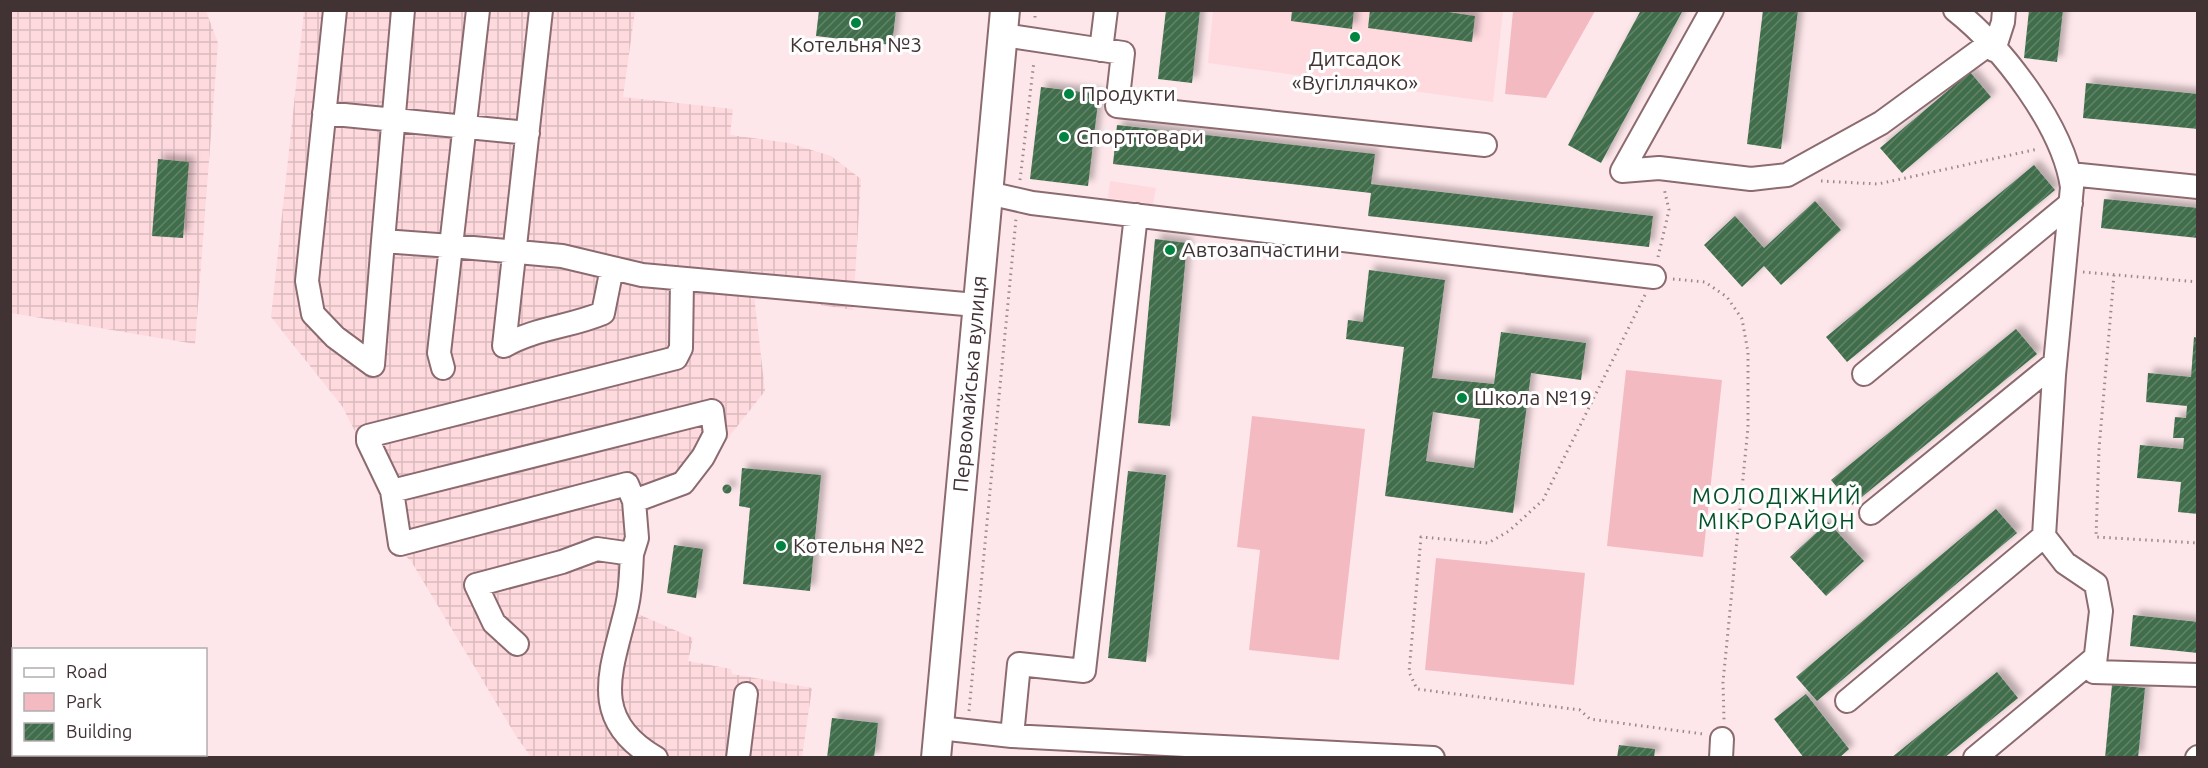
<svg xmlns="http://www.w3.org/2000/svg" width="2208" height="768" font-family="Ubuntu,sans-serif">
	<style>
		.built { fill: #fed9de }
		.industrial { fill: url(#industrial-grid) }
		.green { fill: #f4bac2 }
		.building { fill: url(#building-hatch); fill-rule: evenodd; filter: url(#shadow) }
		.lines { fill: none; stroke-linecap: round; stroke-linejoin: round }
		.minor-casing { stroke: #8c6b70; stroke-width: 26 }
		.major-casing { stroke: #8c6b70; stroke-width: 32 }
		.path { stroke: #9a888a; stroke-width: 3; stroke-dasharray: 1.5 4.5; stroke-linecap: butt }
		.minor { stroke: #fff; stroke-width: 22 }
		.major { stroke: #fff; stroke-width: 28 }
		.poi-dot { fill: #008440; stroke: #fff; stroke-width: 2 }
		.labels { text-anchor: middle; stroke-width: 6; stroke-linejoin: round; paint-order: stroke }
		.poi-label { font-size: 21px; fill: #413234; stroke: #fff; text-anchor: start }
		.street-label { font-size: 21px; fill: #413234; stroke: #fff }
		.neighbourhood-label { font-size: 22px; letter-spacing: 1.5px; fill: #035126; stroke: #fff }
	</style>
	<defs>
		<pattern id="industrial-grid" width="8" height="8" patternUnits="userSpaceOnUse" patternTransform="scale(1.5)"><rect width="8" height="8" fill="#fed9de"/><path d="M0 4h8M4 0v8" fill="none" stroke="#dbbbbf"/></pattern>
		<pattern id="building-hatch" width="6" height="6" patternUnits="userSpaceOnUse" patternTransform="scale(1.5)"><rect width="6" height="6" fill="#406e4c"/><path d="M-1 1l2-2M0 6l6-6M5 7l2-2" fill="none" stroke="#62836a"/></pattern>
		<filter id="shadow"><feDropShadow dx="5.5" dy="-5.5" stdDeviation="3" flood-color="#0004"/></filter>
	</defs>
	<rect width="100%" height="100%" fill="#fee7ea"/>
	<path class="built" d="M1213 11H1503L1493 102 1208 63Z
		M1110 181 1156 188 1153 204 1108 198Z"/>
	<path class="industrial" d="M10 11H206L218 43 195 344 11 313Z
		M304 11H635L623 97 733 109 730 135 789 143 831 156 861 179 853 310 754 295 765 391 706 466 693 490 645 512 638 614 693 638 688 661 731 669 732 674 812 688 802 757H531L516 736 411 561 393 545 380 493 361 443 342 406 271 317Z"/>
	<path class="green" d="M1513 11H1595L1546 98 1505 94Z
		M1626 370 1722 380 1703 557 1607 546Z
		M1252 416 1365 429 1339 660 1249 650 1260 550 1237 547Z
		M1436 558 1585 573 1574 685 1425 670Z"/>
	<path class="building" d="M819 10H896L892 45 816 36Z
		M1166 10H1200L1192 83 1158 79Z
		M1292 10H1354L1352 29 1291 21Z
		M1370 10H1434L1475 16 1472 42 1368 28Z
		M1641 10H1683L1601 163 1568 145Z
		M1763 10H1798L1781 149 1747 144Z
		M2029 10H2063L2057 62 2024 58Z
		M1970 72 1991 97 1902 173 1880 148Z
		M2086 83 2198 94V129L2083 118Z
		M1041 87 1099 94 1088 186 1030 179Z
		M1117 125 1375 154 1371 184 1653 216 1649 247 1368 216 1371 193 1113 164Z
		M158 159 189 162 183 238 152 236Z
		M2034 165 2055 190 1847 362 1826 337Z
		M2104 199 2198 208V238L2101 228Z
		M1815 201 1841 230 1781 285 1764 266 1742 287 1704 245 1735 216 1764 248Z
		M1155 239 1187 243 1170 426 1138 423Z
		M1369 270 1445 280 1432 378 1494 384 1501 332 1586 343 1581 380 1531 373 1513 513 1385 496 1404 347 1346 339 1348 320 1363 322ZM1433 412 1480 419 1474 468 1426 461Z
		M2016 329 2037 354 1852 505 1831 480Z
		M2194 337 2198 338V514L2178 512 2181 482 2137 478 2140 445 2183 449 2184 438H2173L2175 417 2186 418 2187 406 2146 402 2148 373 2191 377Z
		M742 468 821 475 810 591 743 584 750 508 739 506Z
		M1128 471 1166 475 1146 662 1108 658Z
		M722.5 489a4.5 4.5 0 1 1 9 0a4.5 4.5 0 1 1-9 0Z
		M1996 509 2017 533 1817 701 1796 677Z
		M1828 522 1864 561 1826 596 1790 557Z
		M674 545 703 549 696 598 667 593Z
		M2133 615 2198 622V653L2130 646Z
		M1997 672 2018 698 1944 758H1891Z
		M2112 685 2145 688 2138 758H2105Z
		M1806 694 1849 749 1839 758H1804L1774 719Z
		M832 718 878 723 874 758H827Z
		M1619 745 1655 749 1654 758H1617Z"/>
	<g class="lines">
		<defs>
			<path id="minor" d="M335 10 307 281 313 314 335 337 373 365 383 241 451 246 478 10
				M541 10 504 346C535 328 570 327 603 313L612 268
				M1712 10 1622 171 1659 168 1751 179 1787 175 1881 123 1989 44
				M1955 10C2003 48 2063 126 2072 187L2054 375 2044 536 2065 563 2096 584 2101 611 2094 672 2198 675
				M1003 35 1123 53 1117 106 1485 145
				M1101 50 1106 10
				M1994 50 2003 22 2004 10
				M324 113 528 133
				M2070 174 2198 187
				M988 193 1032 203 1654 277
				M383 241 403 10
				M443 368 439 353 451 246 562 256 642 275 976 305
				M1864 374 2071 203
				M392 491 400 544 627 484 634 501 683 483 703 457 715 434 712 411 392 491 368 441V436L676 358 681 348 682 280
				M1871 513 2055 363
				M632 554C631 571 631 589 627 606 613 667 586 718 656 758
				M517 644 494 623 476 585 562 562 597 549 632 554 637 538 634 501
				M1847 701 2044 536
				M939 728 1012 736 1433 758
				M1012 736 1019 664 1084 671 1136 215
				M738 758 746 694
				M1721 758 1722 739
				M1975 758 2095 658
				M2197 758 2198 757"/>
			<path id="major" d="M936 758 1005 10"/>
		</defs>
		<use href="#minor" class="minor-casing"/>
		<use href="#major" class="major-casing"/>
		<path class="path" d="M1035 10V19
			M1020 180 1034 61
			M1821 181 1878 184 2038 149
			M1658 257 1669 210 1664 188
			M2083 272 2198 282
			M2114 275 2099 449 2096 537 2198 543
			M1673 279 1705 282 1727 297 1742 319 1748 352V427L1723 682 1724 720
			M1645 295 1543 500 1509 531 1488 543 1421 537 1409 672 1417 689 1580 710 1590 719 1703 734
			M969 711 1016 219"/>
		<use href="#minor" class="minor"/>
		<use href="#major" class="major"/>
	</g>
	<g class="poi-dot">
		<circle cx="856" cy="23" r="6"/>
		<circle cx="1355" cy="37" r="6"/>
		<circle cx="1069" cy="94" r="6"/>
		<circle cx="1064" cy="137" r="6"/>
		<circle cx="1170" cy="250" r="6"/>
		<circle cx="1462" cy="398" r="6"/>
		<circle cx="781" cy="546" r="6"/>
	</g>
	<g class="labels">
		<g class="poi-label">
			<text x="856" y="52" text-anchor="middle">Котельня №3</text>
			<text x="1355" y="66" text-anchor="middle">Дитсадок<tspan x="1355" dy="24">«Вугіллячко»</tspan></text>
			<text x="1081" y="101">Продукти</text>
			<text x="1076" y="144">Спорттовари</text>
			<text x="1182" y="257">Автозапчастини</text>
			<text x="1474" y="405">Школа №19</text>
			<text x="793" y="553">Котельня №2</text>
		</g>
		<g class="street-label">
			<text transform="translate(970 384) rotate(-85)" y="7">Первомайська вулиця</text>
		</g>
		<g class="neighbourhood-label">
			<text x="1777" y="504">МОЛОДІЖНИЙ<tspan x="1777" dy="25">МІКРОРАЙОН</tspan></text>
		</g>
	</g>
	<rect width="2208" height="768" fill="none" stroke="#413234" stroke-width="24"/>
	<rect x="12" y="648" width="195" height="108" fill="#ffffff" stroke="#b3adae" stroke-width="1.5"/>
	<rect x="24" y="668" width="30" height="9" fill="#ffffff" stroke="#b3adae" stroke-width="1.5"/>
	<text x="66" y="678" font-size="18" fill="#413234">Road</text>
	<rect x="24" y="693" width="30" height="18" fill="#f4bac2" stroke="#b3adae" stroke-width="1.5"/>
	<text x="66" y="708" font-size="18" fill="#413234">Park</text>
	<rect x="24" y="723" width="30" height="18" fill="url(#building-hatch)" stroke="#b3adae" stroke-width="1.5"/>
	<text x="66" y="738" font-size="18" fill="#413234">Building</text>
</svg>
